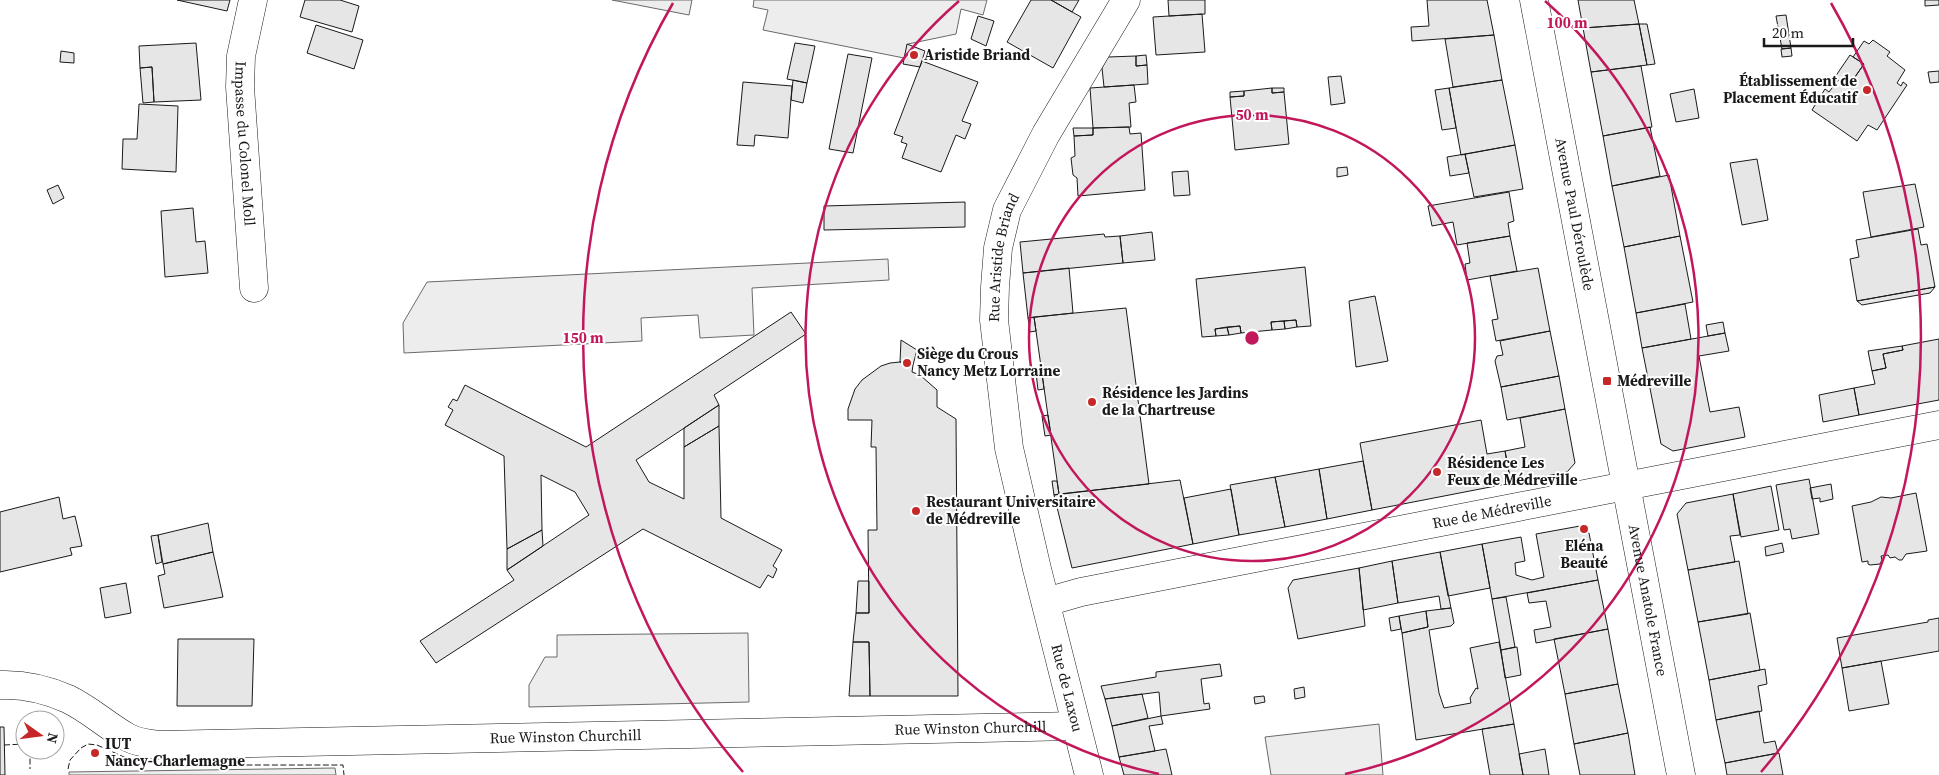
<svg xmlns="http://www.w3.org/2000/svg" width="1939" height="775" font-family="'Source Serif 4',serif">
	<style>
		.parking { fill: #ededed; stroke: #6a6a6a }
		.building { fill: #e6e6e6; stroke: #1a1a1a }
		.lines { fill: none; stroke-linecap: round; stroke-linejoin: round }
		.minor-casing { stroke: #1a1a1a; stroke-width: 29 }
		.major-casing { stroke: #1a1a1a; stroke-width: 29 }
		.minor { stroke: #fff; stroke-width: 28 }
		.major { stroke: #fff; stroke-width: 28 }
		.fence { stroke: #1a1a1a; stroke-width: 1; stroke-dasharray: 6 2.5; stroke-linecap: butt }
		.ring { fill: none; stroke: #c2185b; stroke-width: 2.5 }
		.poi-dot { fill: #c62828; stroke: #fff; stroke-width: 2 }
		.labels { text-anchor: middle; stroke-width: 4; stroke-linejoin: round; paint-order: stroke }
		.poi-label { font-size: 15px; font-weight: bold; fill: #1a1a1a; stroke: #fff; text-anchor: start }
		.street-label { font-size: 15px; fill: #1a1a1a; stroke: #fff }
		.centre { fill: #c2185b; stroke: #fff; stroke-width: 2.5 }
		.ring-label { font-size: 15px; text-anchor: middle; font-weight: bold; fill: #c2185b; stroke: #fff; stroke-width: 4; stroke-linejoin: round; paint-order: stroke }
	</style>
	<rect width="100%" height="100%" fill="#fff"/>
	<path class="parking" d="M612 0H692L689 15Z
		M754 0H987L983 15 961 9 956 34 908 44 904 58 763 30 768 10 753 7Z
		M888 259 889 280 752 288 754 335 700 338 698 315 677 316 641 318 642 341 404 353 403 323 427 282Z
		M748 633 749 702 529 707V685L545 657H557V635Z
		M1379 724 1383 775H1271L1265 737Z
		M335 768 336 775H69V772Z"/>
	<path class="building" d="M177 0H230L227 11Z
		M305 0H340L359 6 352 32 300 17Z
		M1031 0H1051L1081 17 1053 68 1007 42Z
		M1051 0H1079L1072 12Z
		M1168 0H1205V14L1169 16Z
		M1427 0H1487L1494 35 1412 41 1411 27 1429 26Z
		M1578 0H1634L1639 24 1583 28Z
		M1925 0H1939V5L1925 6Z
		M1202 14 1205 52 1156 55 1153 17Z
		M1786 15 1791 48 1782 49 1776 16Z
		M978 16 994 21 986 46 971 39Z
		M1639 24H1647L1655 64 1647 65Z
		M1639 24 1647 65 1591 72 1583 28Z
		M316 25 363 40 354 69 307 53Z
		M1494 35 1502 80 1453 87 1445 39Z
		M1873 40 1890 52 1887 56 1905 70 1897 83 1901 86 1903 82 1907 85 1877 130 1868 125 1857 141 1812 110 1825 89 1829 92 1838 80 1848 87 1864 64 1853 57 1864 41 1869 44Z
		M196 43 201 100 154 102 152 67 140 68 139 46Z
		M795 43 815 46 807 83 787 79Z
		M907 44 925 51 920 67 903 64Z
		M1791 48 1792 56 1782 57 1781 49Z
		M61 51 74 53V63L60 62Z
		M848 54 872 58 853 153 829 149Z
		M1146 55 1147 65 1136 66V56Z
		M1850 55 1864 64 1848 87 1835 77Z
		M1136 56V66L1147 65 1148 84 1104 87 1102 68 1108 57Z
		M922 61 978 82 962 121 971 124 965 139 956 135 941 172 902 158 907 144 901 142 903 137 894 134Z
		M1641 66 1652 127 1603 136 1591 72Z
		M152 67 154 102 143 103 140 68Z
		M1939 71V82L1930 83 1928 72Z
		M1341 76 1345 103 1331 105 1328 77Z
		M793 80 807 83 803 103 791 100Z
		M1502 80 1515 145 1461 155 1449 88Z
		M743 82 792 86 788 138 755 135 754 146 737 145Z
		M1134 85 1136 102 1129 103 1131 127 1093 128 1090 88Z
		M1272 88V93L1284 92 1289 144 1235 150 1230 97 1244 96V91Z
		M1272 88H1284V92L1272 93Z
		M1449 88 1456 128 1442 130 1435 90Z
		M1694 89 1699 118 1676 122 1670 94Z
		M1244 91V96L1230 97V92Z
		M139 104 178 106 176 172 122 169 123 139H137Z
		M1129 127 1130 134 1141 133 1145 190 1078 196 1077 178 1073 175 1071 158 1075 156 1074 136 1093 135V128Z
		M1650 127 1660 176 1612 186 1603 136Z
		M1073 128H1093V135L1074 136Z
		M1515 145 1523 189 1474 197 1465 154Z
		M1465 154 1469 173 1450 176 1447 157Z
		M1757 159 1768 220 1742 225 1730 163Z
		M1347 167 1348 175 1337 177V168Z
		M1188 171 1190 195 1174 196 1172 172Z
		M1669 175 1680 236 1624 247 1612 186Z
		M1915 184 1924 227 1871 237 1863 192Z
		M58 185 64 198 53 204 47 190Z
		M1509 192 1514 221 1508 223 1510 236 1457 245 1453 222 1432 226 1428 206Z
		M965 202V227L824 230V206Z
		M193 208 196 242 205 241 208 273 165 277 161 211Z
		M1918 229 1921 245 1927 244 1935 287 1857 301 1850 259 1859 257 1856 240Z
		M1152 232 1155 260 1123 263 1120 236Z
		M1104 234 1105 237 1120 236 1123 263 1023 273 1020 242Z
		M1510 236 1517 271 1467 280 1465 264 1470 263 1467 243Z
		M1680 236 1693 302 1636 313 1624 247Z
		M1305 267 1311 326 1297 327 1296 320 1271 322 1272 330 1241 333 1240 326 1215 329 1216 336 1202 337 1196 279Z
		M1069 268 1073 313 1028 318 1023 273Z
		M1538 268 1550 331 1496 341 1492 320 1498 319 1490 276Z
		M1935 287 1930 293 1862 305 1857 301Z
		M1375 296 1388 361 1356 367 1349 301Z
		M1685 304 1691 339 1642 348 1636 313Z
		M1126 308 1149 484 1059 494 1034 317Z
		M791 312 806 334 714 395 719 405 636 460 649 482 684 499V447L719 426 721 518 782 550 773 566 777 569 773 578 768 575 760 588 643 529 436 663 420 641 514 580 507 570 589 515 575 492 541 475 542 530 507 549 504 456 445 425 453 410 448 407 453 399 457 401 465 385 586 447Z
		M1034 317 1036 331 1030 332 1028 318Z
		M1296 320 1297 327 1285 329 1284 321Z
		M1284 321 1285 329 1272 330 1271 322Z
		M1723 322 1725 333 1708 336 1706 325Z
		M1240 326 1241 333 1229 335 1227 327Z
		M1227 327 1229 335 1216 336 1215 329Z
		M1550 331 1559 376 1501 387 1495 361 1497 356 1503 355 1500 341Z
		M1725 333 1729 351 1699 356 1710 412 1739 407 1745 437 1673 451 1661 444 1642 348Z
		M1939 339V400L1859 415 1854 388 1875 384 1872 371 1886 368 1883 354 1903 350 1902 346Z
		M901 340 917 350 913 365 900 362Z
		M1902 346 1903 350 1883 354 1886 368 1872 371 1868 351Z
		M900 362 913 365 912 372 920 375 937 390V407L956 419 958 696H870L869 642H853L856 613H869L868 530H877L876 447H871L872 420H848V409L855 389 862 380 881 366 890 363Z
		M1036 373H1042L1044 389 1038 390Z
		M1559 376 1565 409 1507 420 1501 387Z
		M1854 388 1859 415 1823 422 1819 395Z
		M719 405V426L684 447V428Z
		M1565 409 1575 463 1567 472 1511 483 1505 451 1525 447 1520 418Z
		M1048 415 1051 435 1045 436 1042 416Z
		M1481 420 1487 454 1505 451 1511 483 1372 510 1360 443Z
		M1363 461 1372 510 1327 519 1319 469Z
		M1319 469 1327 519 1285 527 1275 477Z
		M1275 477 1285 527 1239 535 1230 485Z
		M1809 479 1819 534 1792 539 1790 529 1784 530 1776 485Z
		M1180 480 1193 544 1072 568 1054 495Z
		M1052 481H1057L1059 494 1054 495Z
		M1831 484 1833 499 1820 502V498L1812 499 1810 488Z
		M1771 486 1779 530 1741 537 1733 494Z
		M1231 489 1239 535 1193 544 1184 498Z
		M1916 493 1927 551 1906 554 1902 560H1899L1895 557 1890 558 1888 555 1881 556 1882 560 1880 564 1870 565 1868 564V561L1862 562 1852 506 1871 502 1881 497 1891 498Z
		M1733 494 1740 535 1730 536 1735 562 1688 570 1677 514 1686 503Z
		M59 497 63 519 75 516 82 546 70 548 72 555 0 572V512Z
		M208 523 213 552 163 564 158 535Z
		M1580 526 1589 533 1598 580 1492 599 1482 544 1521 537 1525 561 1515 563 1516 575 1532 580 1544 577 1536 534Z
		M542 530 543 546 507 570V549Z
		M158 535 162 562 156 564 151 536Z
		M1782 543 1784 552 1766 556 1765 547Z
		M1482 544 1490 588 1448 596 1440 552Z
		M213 552 223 597 164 608 158 576 165 574 163 564Z
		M1440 552 1451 608 1441 609 1439 596 1398 603 1392 561Z
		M1392 561 1398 603 1363 610 1359 568Z
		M1739 561 1748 614 1698 622 1688 570Z
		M1359 568 1365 626 1298 639 1288 588 1293 580Z
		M1598 580 1608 629 1536 643 1534 630 1551 627 1546 601 1529 603 1527 593Z
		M858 581H869V613H856Z
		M126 583 131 613 105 618 100 588Z
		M1506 597 1515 647 1501 650 1492 599Z
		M1451 608 1454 623 1451 626 1429 630 1439 693 1444 708 1471 703 1470 698 1476 688 1478 689 1470 648 1499 642 1514 724 1416 740 1402 633 1428 627 1426 611Z
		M1426 611 1428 627 1402 633 1399 616Z
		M1750 613 1760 670 1709 680 1698 622Z
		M1399 616 1401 629 1391 631 1389 618Z
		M1939 618V651L1842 668 1837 638 1928 622V620Z
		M1608 629 1618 684 1565 694 1554 639Z
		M178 639H254L252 706H177Z
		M853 642H869L870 696H849Z
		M1517 647 1521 675 1505 678 1501 650Z
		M1881 661 1889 704 1849 711 1842 668Z
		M1220 664 1222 676 1201 679 1204 704 1209 703 1210 709 1161 716 1159 692 1105 699 1101 686 1156 677V672Z
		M1765 669 1767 684 1758 686 1762 711 1716 720 1709 680Z
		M1618 684 1628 733 1574 744 1565 694Z
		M1304 687 1305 697 1295 699 1294 689Z
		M1142 694 1148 718 1112 726 1105 699Z
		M1264 696 1265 702 1255 704 1254 697Z
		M1759 711 1764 743 1775 741 1778 753 1725 763 1716 720Z
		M1161 716 1163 724 1149 726 1155 751 1119 757 1112 726Z
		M1514 724 1523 775H1490L1482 729Z
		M0 727H4L5 775H0Z
		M1628 733 1635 775H1580L1574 744Z
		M1166 749 1172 775H1124L1119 757Z
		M1545 749 1549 775H1523L1519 754Z
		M1779 753 1783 775H1727L1725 763Z"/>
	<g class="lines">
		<defs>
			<g id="minor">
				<path id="s1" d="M253 0 241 56 240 87 254 288"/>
				<path id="s2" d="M1046 602 1081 592 1939 425"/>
				<path id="s3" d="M0 685C24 684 46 689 68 699 89 709 106 725 127 737 136 742 149 744 160 745L1076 726"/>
			</g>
			<g id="major">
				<path id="s4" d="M1534 0 1681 775"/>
				<path id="s5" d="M1089 775 1037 569 1009 448 994 320 995 287 998 248 1007 210 1046 134 1126 0"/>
			</g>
		</defs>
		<use href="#minor" class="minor-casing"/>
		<use href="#major" class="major-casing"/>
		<use href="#minor" class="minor"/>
		<use href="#major" class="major"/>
		<path class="fence" d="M4 745 25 744
			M30 750V769
			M68 769 70 760 81 748 88 744 97 745 124 757 157 765H343L344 775"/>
	</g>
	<g class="ring">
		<circle cx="1252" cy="338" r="223"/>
		<path d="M1159 774A446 446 0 0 1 959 1M1545 1A446 446 0 0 1 1345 774"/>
		<path d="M743 772A669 669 0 0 1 673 3M1831 3A669 669 0 0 1 1761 772"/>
	</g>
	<g class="poi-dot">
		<circle cx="914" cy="55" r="5"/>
		<circle cx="1867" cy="90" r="5"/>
		<circle cx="907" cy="363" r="5"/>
		<rect x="1602" y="376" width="10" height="10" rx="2.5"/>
		<circle cx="1092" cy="402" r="5"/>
		<circle cx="1437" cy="472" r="5"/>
		<circle cx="916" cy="511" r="5"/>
		<circle cx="1584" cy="529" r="5"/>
		<circle cx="95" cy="753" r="5"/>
	</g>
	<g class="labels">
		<g class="poi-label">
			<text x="924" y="60">Aristide Briand</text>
			<text x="1857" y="86" text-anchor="end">Établissement de<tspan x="1857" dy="17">Placement Éducatif</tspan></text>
			<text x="917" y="359">Siège du Crous<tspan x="917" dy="17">Nancy Metz Lorraine</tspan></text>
			<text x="1617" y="386">Médreville</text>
			<text x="1102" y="398">Résidence les Jardins<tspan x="1102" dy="17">de la Chartreuse</tspan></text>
			<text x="1447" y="468">Résidence Les<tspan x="1447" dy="17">Feux de Médreville</tspan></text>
			<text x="926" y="507">Restaurant Universitaire<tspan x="926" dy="17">de Médreville</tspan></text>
			<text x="1584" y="551" text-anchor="middle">Eléna<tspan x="1584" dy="17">Beauté</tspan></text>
			<text x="105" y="749">IUT<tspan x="105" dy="17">Nancy-Charlemagne</tspan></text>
		</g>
		<g class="street-label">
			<text dy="5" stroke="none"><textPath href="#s1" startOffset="145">Impasse du Colonel Moll</textPath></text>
			<text dy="5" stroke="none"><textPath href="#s4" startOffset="218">Avenue Paul Déroulède</textPath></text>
			<text dy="5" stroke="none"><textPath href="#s5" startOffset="529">Rue Aristide Briand</textPath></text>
			<text dy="5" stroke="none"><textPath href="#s2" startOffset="455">Rue de Médreville</textPath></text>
			<text dy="5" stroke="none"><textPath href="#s4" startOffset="611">Avenue Anatole France</textPath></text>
			<text transform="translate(1067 688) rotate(76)" y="5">Rue de Laxou</text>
			<text dy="5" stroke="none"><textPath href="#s3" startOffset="985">Rue Winston Churchill</textPath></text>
			<text dy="5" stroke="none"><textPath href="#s3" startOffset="580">Rue Winston Churchill</textPath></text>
		</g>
	</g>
	<circle cx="1252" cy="338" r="8" class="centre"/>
	<g class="ring-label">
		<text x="1567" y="28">100 m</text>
		<text x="1252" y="120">50 m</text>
		<text x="583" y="343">150 m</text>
	</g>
	<g transform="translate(40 735) rotate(104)"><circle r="24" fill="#ffffff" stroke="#a3a3a3"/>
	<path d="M0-4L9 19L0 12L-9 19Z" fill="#c62828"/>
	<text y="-8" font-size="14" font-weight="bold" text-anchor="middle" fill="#1a1a1a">N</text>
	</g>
	<path d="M1764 38v8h89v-8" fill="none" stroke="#1a1a1a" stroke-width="2.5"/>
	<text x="1772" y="38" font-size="15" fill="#1a1a1a" stroke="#ffffff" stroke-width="4" paint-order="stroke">20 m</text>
</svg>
